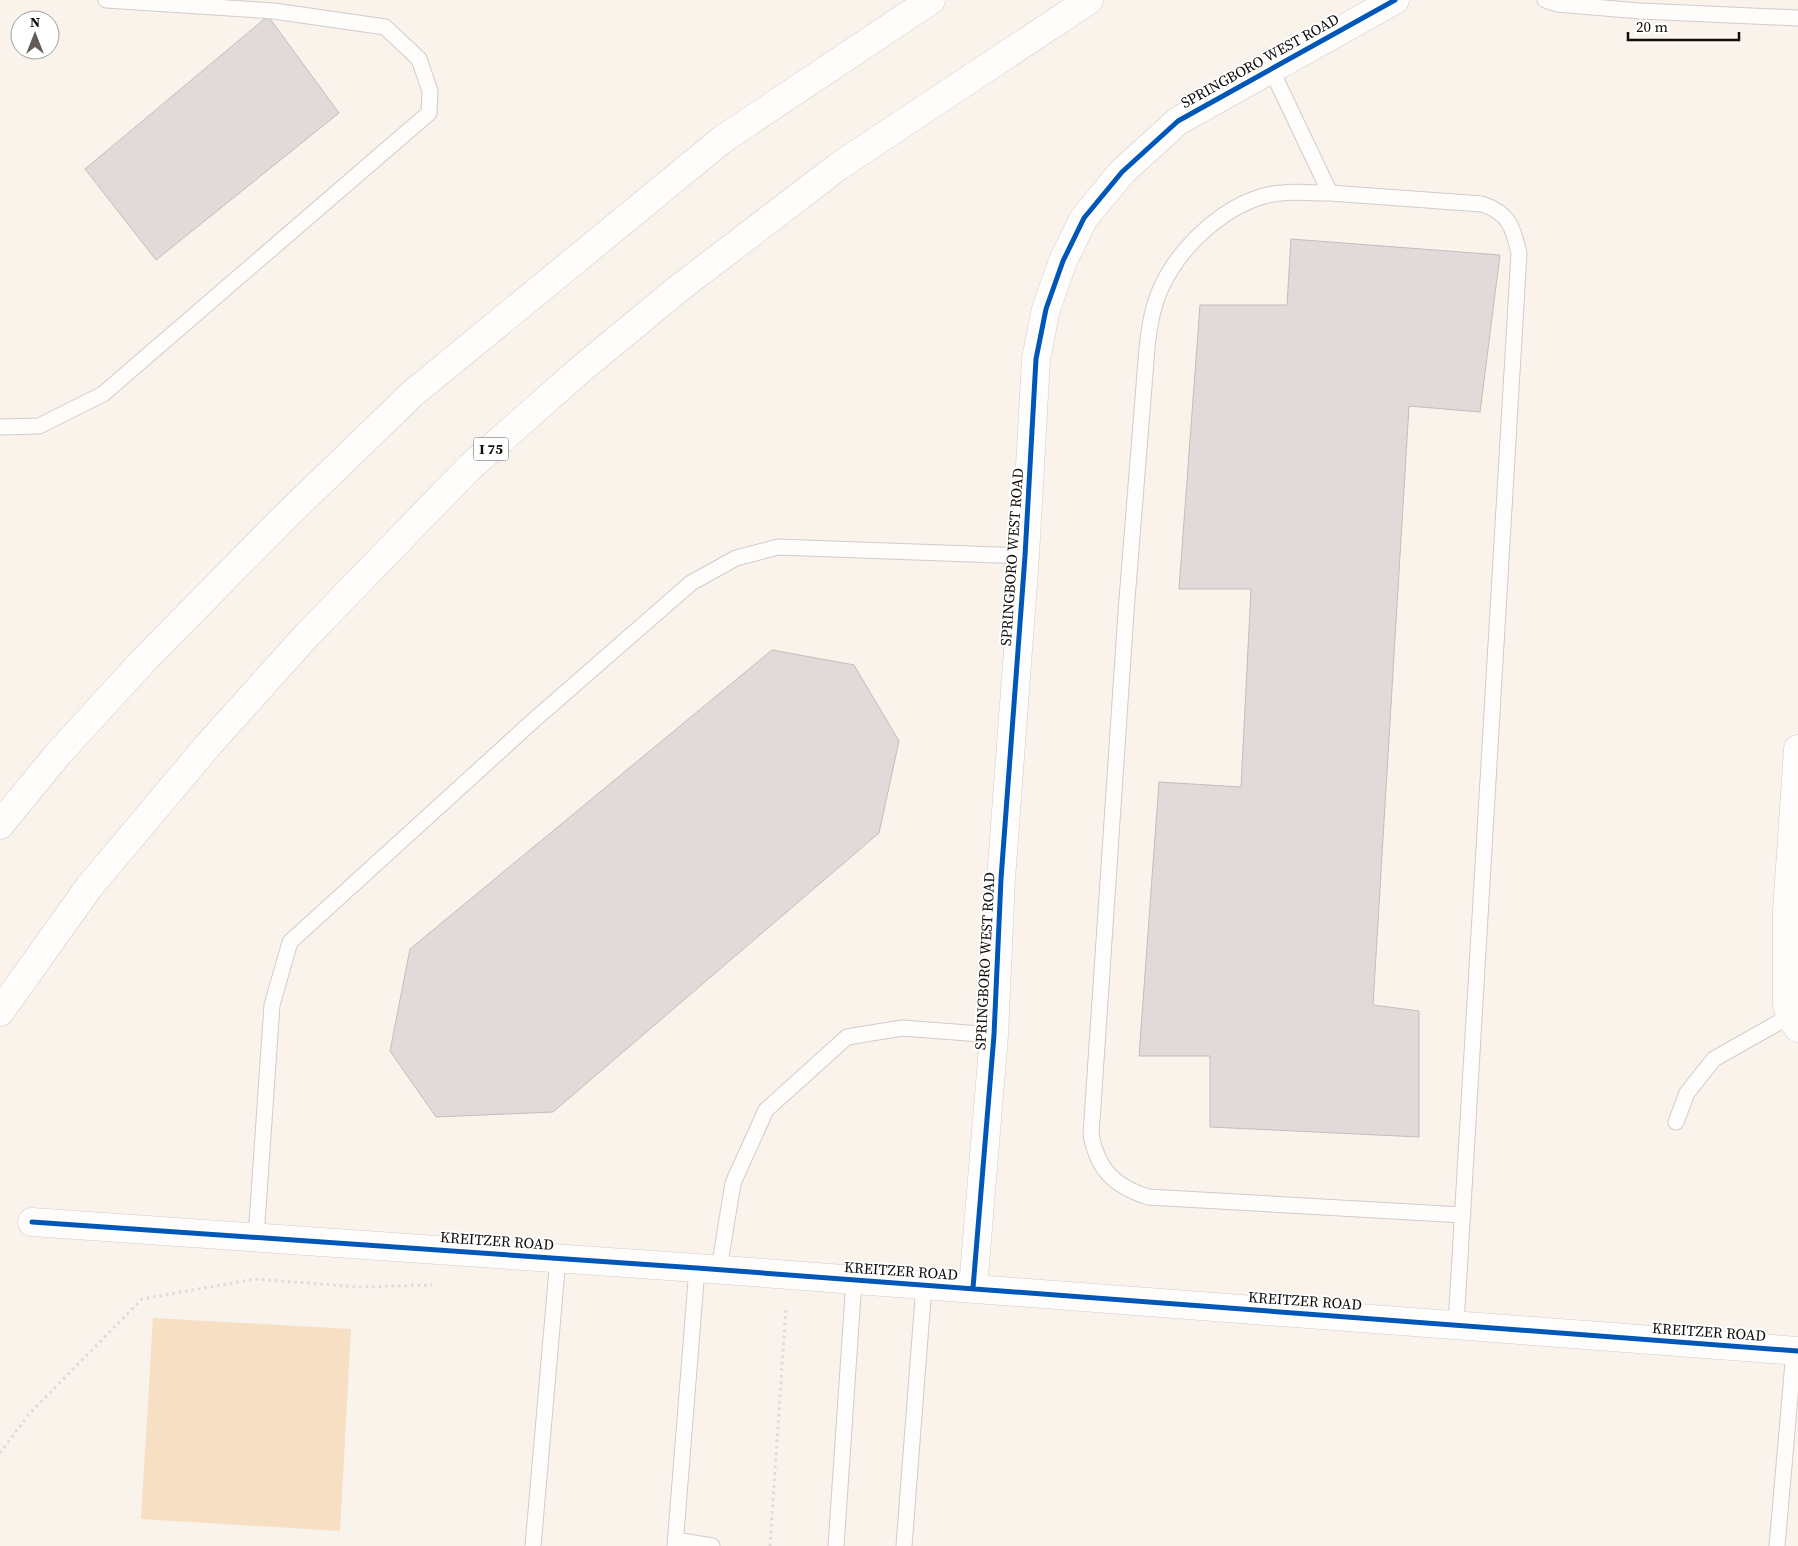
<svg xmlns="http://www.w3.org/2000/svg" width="1798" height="1546" font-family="'Source Serif 4',serif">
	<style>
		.green { fill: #f6dfc3 }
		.building { fill: #e0dad8; stroke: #c3bdbb }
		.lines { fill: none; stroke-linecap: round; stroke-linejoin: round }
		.service-casing { stroke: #d1ccc7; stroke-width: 17 }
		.minor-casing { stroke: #d1ccc7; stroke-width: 29 }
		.motorway-casing { stroke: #d1ccc7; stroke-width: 29 }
		.path { stroke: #dddbd8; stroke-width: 3; stroke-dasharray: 2.5 4; stroke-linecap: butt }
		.service { stroke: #fefdfc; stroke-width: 15 }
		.minor { stroke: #fefdfc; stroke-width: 28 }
		.motorway { stroke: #fefdfc; stroke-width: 28 }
		.cycleway-casing { stroke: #fff; stroke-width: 8 }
		.cycleway { stroke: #0057b8; stroke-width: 5 }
		.labels { text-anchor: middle; stroke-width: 4; stroke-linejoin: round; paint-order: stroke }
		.shield { fill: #fff; stroke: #585552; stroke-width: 1 }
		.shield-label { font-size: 14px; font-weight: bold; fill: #100c08 }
		.street-label { font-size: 15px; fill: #100c08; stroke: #fff }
	</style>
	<rect width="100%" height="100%" fill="#f9f3ec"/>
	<path class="green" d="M153 1318 351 1329 340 1531 141 1519Z"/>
	<path class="building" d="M268 16 339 113 156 260 85 169Z
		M1291 239 1500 255 1480 412 1409 406 1373 1005 1419 1011V1137L1210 1127V1056H1139L1159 782 1241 787 1251 589H1179L1200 305H1287Z
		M772 650 854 665 899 741 879 833 553 1112 436 1117 390 1051 410 949Z"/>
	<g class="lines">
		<defs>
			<path id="service" d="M1545 0 1557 4 1640 11 1798 18
				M1271 69 1330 193 1482 204C1509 213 1513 227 1519 253L1456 1325
				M1330 193C1309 193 1284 190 1264 196 1221 208 1179 248 1161 288 1152 307 1149 328 1147 348L1126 612 1091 1135C1098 1170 1114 1186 1148 1197L1463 1215
				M0 427 39 426 103 394 429 113 430 91 419 59 385 27 274 11 106 0
				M1676 1122 1687 1093 1714 1059 1790 1016
				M256 1237 272 1005 290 942 534 720 691 583 736 558 778 547 1025 556
				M719 1269 733 1183 766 1110 847 1037 902 1028 994 1035
				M676 1540 712 1546
				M533 1546 558 1258
				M675 1546 697 1268
				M836 1546 854 1280
				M904 1546 924 1285
				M1777 1546 1794 1351"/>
			<path id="minor" d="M1798 749 1787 911V1004L1790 1016 1798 1028
				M32 1222 697 1268 1798 1351
				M973 1288 994 1035 1001 879 1025 556 1036 359 1046 309 1063 261 1084 218 1122 172 1178 121 1395 0"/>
			<path id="motorway" d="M0 825 58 754 144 660 286 516 412 394 723 139 931 0
				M0 1012 89 887 210 743 308 634 470 467 580 370 678 289 839 166 1089 0"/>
		</defs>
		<use href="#service" class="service-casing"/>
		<use href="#minor" class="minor-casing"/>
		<use href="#motorway" class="motorway-casing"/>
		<path class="path" d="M0 1453 30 1413 142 1299 255 1279 360 1287 432 1285
			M770 1546 786 1307"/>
		<use href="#service" class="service"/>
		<use href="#minor" class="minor"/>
		<use href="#motorway" class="motorway"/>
		<defs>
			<path id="cycleway" d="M32 1222 697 1268 1798 1351
				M973 1288 994 1035 1001 879 1025 556 1036 359 1046 309 1063 261 1084 218 1122 172 1178 121 1395 0"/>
		</defs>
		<use href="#cycleway" class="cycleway-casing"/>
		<use href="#cycleway" class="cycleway"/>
	</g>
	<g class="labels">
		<rect class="shield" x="473.5" y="437.5" width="35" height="23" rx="4"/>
		<g class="shield-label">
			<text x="491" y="454">I 75</text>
		</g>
		<g class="street-label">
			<text transform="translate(1260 61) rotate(-29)" y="5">SPRINGBORO WEST ROAD</text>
			<text transform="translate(1012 557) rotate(-86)" y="5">SPRINGBORO WEST ROAD</text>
			<text transform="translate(985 961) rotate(-87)" y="5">SPRINGBORO WEST ROAD</text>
			<text transform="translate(497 1241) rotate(4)" y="5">KREITZER ROAD</text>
			<text transform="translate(901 1271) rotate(4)" y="5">KREITZER ROAD</text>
			<text transform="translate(1305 1301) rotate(4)" y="5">KREITZER ROAD</text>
			<text transform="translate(1709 1332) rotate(4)" y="5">KREITZER ROAD</text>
		</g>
	</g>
	<g transform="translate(35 35)"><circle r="24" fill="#ffffff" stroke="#9f9e9c"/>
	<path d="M0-4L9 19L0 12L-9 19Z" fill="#625d58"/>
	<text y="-8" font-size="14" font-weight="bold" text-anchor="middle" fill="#100c08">N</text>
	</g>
	<path d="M1628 32v8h111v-8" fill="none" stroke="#100c08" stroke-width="2.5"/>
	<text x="1636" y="32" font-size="15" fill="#100c08" stroke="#ffffff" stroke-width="4" paint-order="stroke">20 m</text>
</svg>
